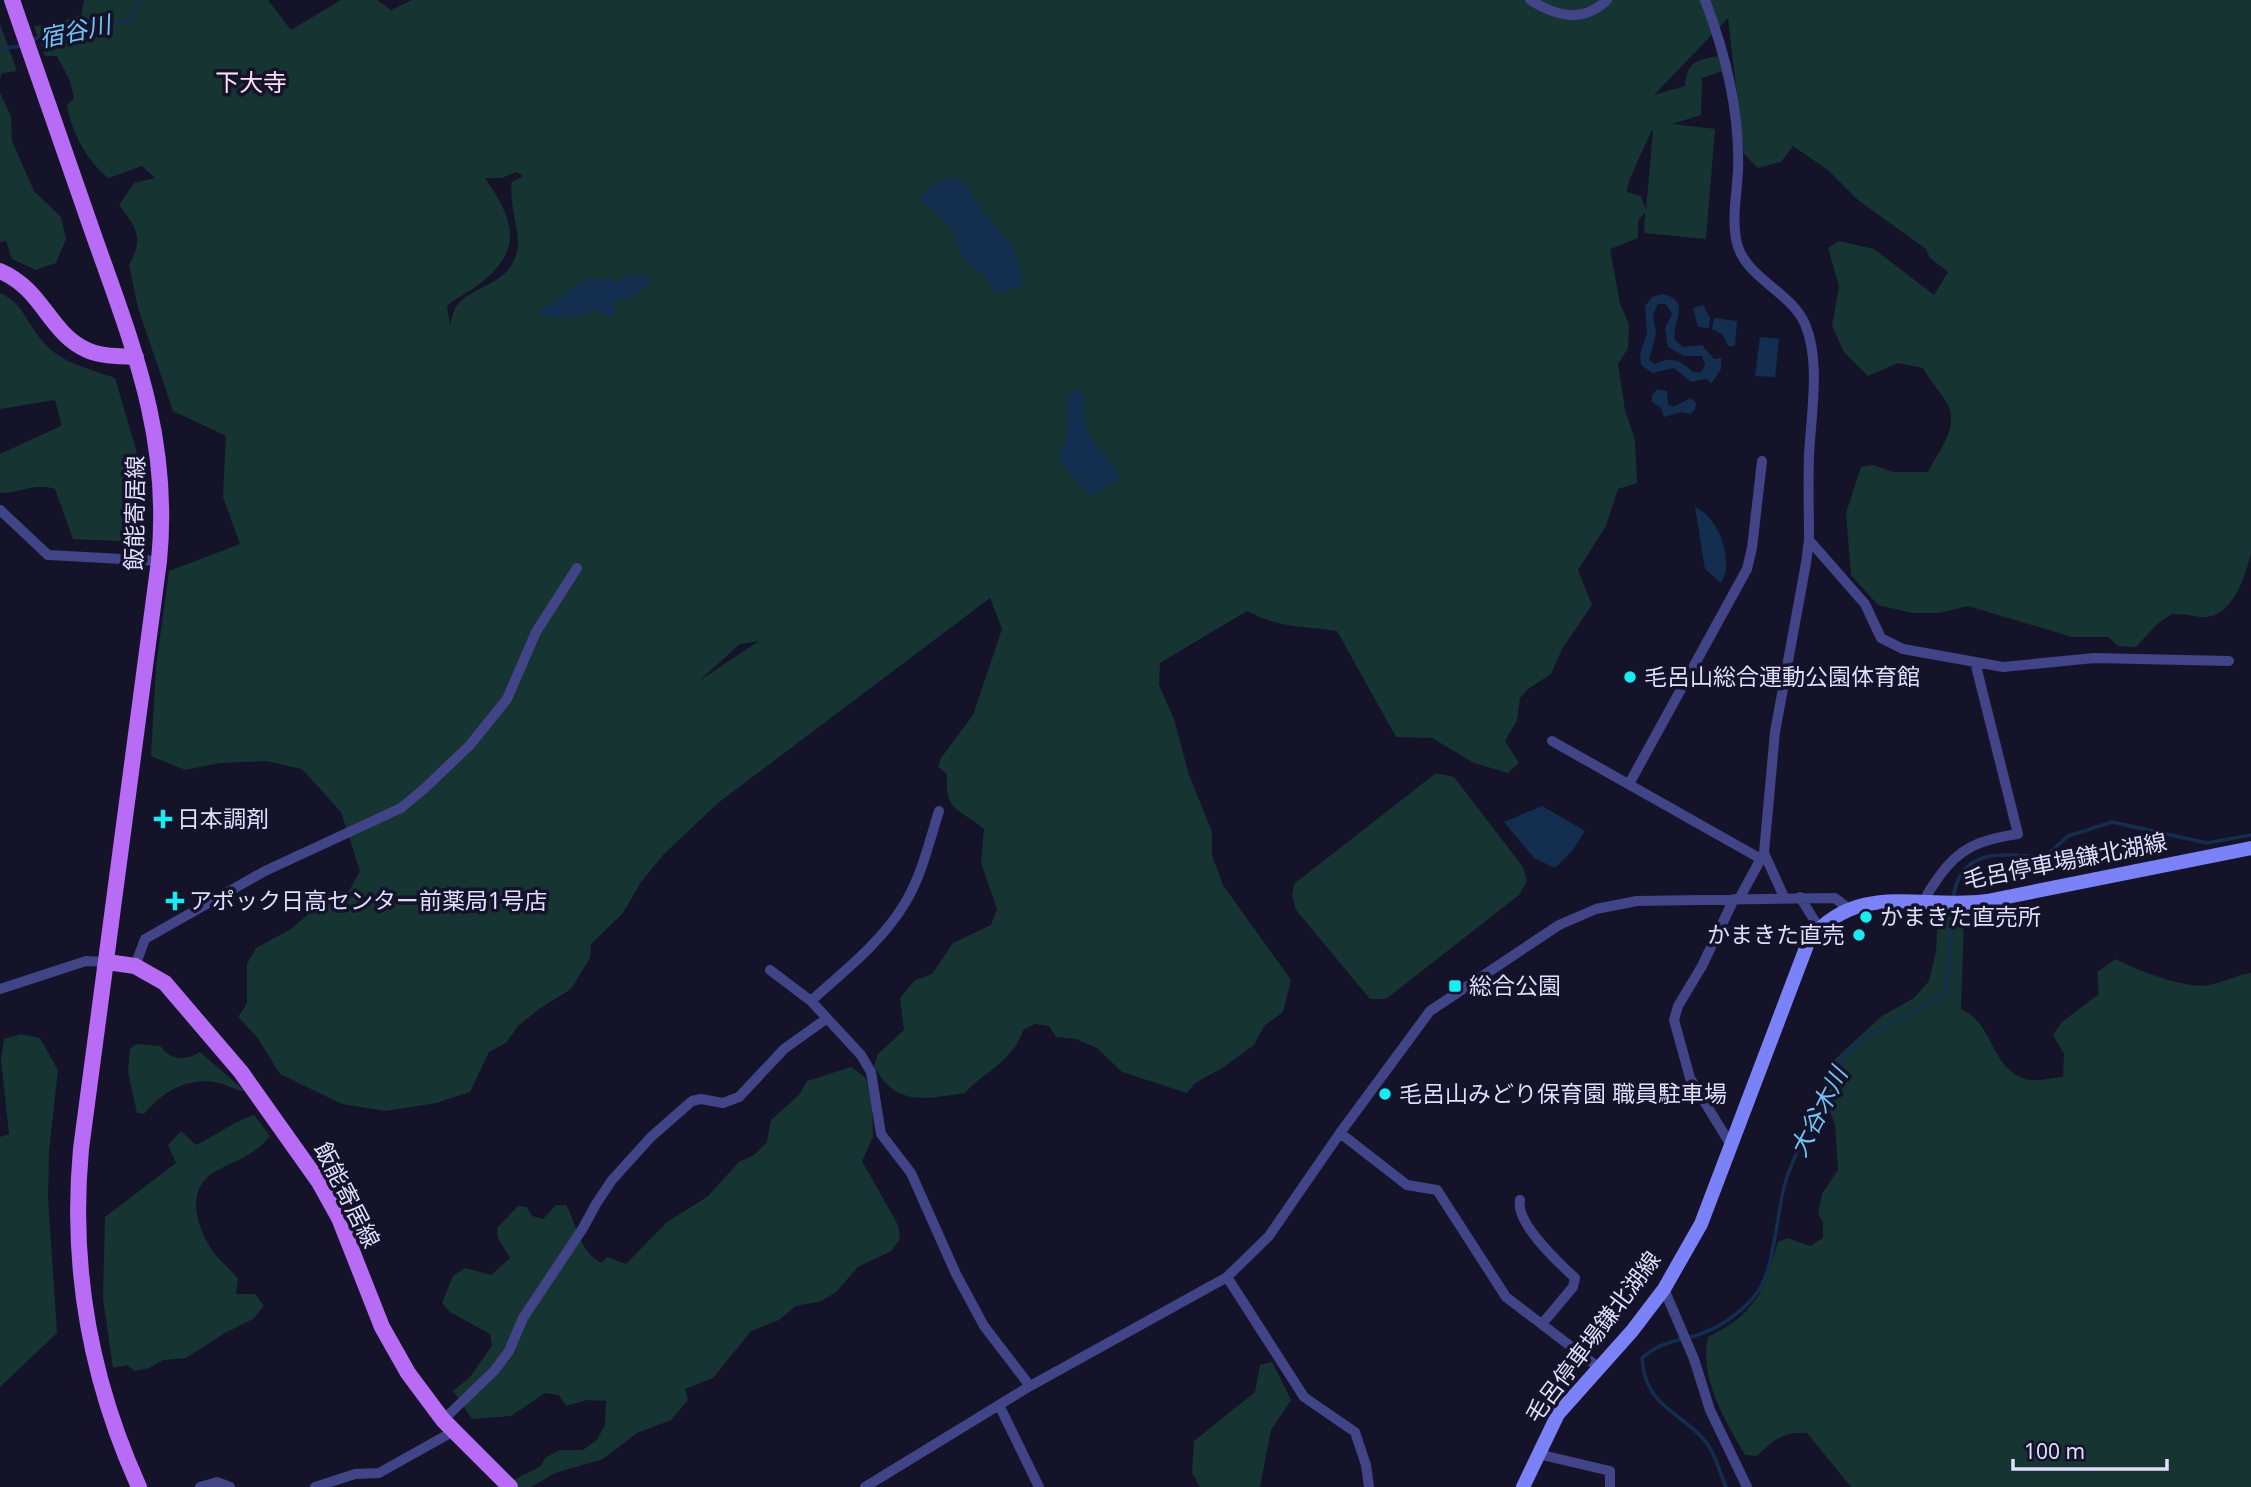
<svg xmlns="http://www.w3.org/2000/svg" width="2251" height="1487" font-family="'Noto Sans','Noto Sans JP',sans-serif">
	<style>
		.green { fill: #163431; fill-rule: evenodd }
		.water { fill: #132e4f; fill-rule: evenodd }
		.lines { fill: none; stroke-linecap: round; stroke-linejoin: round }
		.stream { stroke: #132e4f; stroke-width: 3.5 }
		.street { stroke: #414486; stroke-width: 10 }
		.secondary { stroke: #7b81f7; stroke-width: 14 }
		.primary { stroke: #b86cf6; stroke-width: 16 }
		.poi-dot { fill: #16ecf1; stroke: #15132a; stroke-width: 2.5 }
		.labels { text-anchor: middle; stroke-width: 7; stroke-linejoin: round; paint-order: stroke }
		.street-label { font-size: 23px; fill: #dfdefd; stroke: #15132a }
		.poi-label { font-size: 23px; fill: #dfdefd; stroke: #15132a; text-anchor: start }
		.water-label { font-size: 24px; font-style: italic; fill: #72c4f7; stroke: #15132a }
		.neighbourhood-label { font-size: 24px; fill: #fde0f5; stroke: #15132a }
	</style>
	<rect width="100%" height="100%" fill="#15132a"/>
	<path class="green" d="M84 0H268L291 30 341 0H377L391 10 412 0H2251V553C2245 577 2232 621 2199 617 2190 615 2182 614 2172 614L2157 624 2136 647 2118 646 2108 637H2072L1968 606 1939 613H1912L1878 605 1851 575 1846 513 1861 467 1873 465 1894 472H1928C1938 452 1959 428 1948 405 1943 395 1930 381 1923 368L1898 363 1868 376 1844 352 1832 326 1839 286 1828 248 1839 241 1874 249 1934 295 1948 272 1930 258 1926 249 1858 200 1828 170 1793 146 1781 162 1758 168 1744 154 1728 18 1654 95 1685 86C1687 62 1696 60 1718 56L1723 71 1702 78 1701 115 1672 124 1715 129 1706 239 1644 233 1645 212 1638 221V238L1610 249 1620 304 1629 324 1628 348 1618 364 1625 410 1635 440 1637 483 1618 489 1606 526 1578 570 1592 605 1562 649 1551 674 1528 689 1520 698 1517 720 1505 741 1519 763 1508 773 1474 763 1432 738 1396 737 1337 631C1301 625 1282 629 1247 611L1160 663 1159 685 1174 719 1189 775 1212 832V855L1223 885 1291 980 1283 1012 1264 1026 1254 1045 1224 1067 1195 1083 1187 1093 1122 1072 1097 1048 1076 1039 1056 1037 1049 1026 1035 1024 1023 1030C1015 1059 984 1072 965 1093 924 1099 896 1107 874 1066L878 1054 904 1030 900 998 915 980 932 974 953 943 991 925 997 909 981 863 984 829C958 807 945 813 947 774L938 767 941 758 973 715 1002 629 990 598 718 803 664 854 641 882 623 913 591 944 590 958 571 989 539 1009 518 1026 506 1043 489 1052 470 1092 436 1103 386 1111 342 1104 280 1074 257 1037 238 1017 247 1003V964L256 948 291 929 311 912 315 901 326 893 349 891 360 871 341 812 302 769 266 761 220 763 185 770 151 756 156 667 169 571 240 544 223 497 226 436 173 411 138 308 129 265C144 238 137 228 119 205L134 183 155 178 142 166 109 178C88 164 70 129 67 105L74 98 70 81 57 56H45L34 26 56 23 81 15ZM1652 130H1653L1646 210 1641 196 1627 192C1626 184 1647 141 1652 130ZM517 172 523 176 512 182C508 205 522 236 517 252 508 284 480 284 461 301 454 307 452 317 450 325L447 306C457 297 468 293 478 285 525 250 514 220 485 178H502ZM759 641 702 679H701L740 644Z
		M0 24 17 71 2 73 0 79Z
		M0 93 11 116 12 141 34 191 61 217 66 239 56 263 36 270 12 259 6 241 0 242Z
		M0 293C25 304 28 327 46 345 64 364 91 369 115 378L139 460 145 490 141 542 73 539 55 489C35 482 21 493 0 493V454L61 426V423L55 400 0 409Z
		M1436 773 1454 777 1523 867 1527 881 1519 895 1386 999H1370L1296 910 1292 896 1294 884Z
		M1938 916 1964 917 1961 1009C1996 1025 1988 1066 2025 1079 2034 1082 2052 1078 2063 1077L2064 1054 2053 1035 2062 1022 2099 994 2097 972 2116 959C2135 970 2189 990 2209 985 2224 982 2236 975 2251 973V1487H1851L1807 1433C1785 1431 1772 1440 1757 1456L1745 1455C1725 1420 1699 1379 1708 1337 1758 1312 1763 1292 1778 1242L1788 1238 1810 1246 1823 1238V1222L1818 1214 1822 1194 1838 1170 1835 1125 1828 1106 1829 1079 1834 1060 1882 1016 1914 998 1929 981 1936 951Z
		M21 1034 40 1038 58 1070 49 1151 48 1198 57 1333 0 1387V1137L9 1134 1 1059 4 1039Z
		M136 1044 160 1046C172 1060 184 1062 200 1052L245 1091C236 1091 228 1085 219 1083 188 1076 162 1092 144 1114L137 1113 128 1072 130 1049Z
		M851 1067 866 1078 872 1105 873 1137 862 1161 898 1225 900 1239 891 1251 858 1267 836 1292 821 1301 796 1306 779 1320 751 1331 713 1378 685 1389 688 1400 671 1420 637 1433 603 1459 555 1473 531 1487H500L541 1466 545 1458 560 1450H583L597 1440 605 1425 606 1401 587 1400 566 1406 559 1395 545 1393 511 1416 472 1419 453 1391 470 1377 492 1346 490 1334 450 1312 442 1303 453 1276 465 1268 491 1275 510 1258 498 1238 497 1228 518 1206 527 1207 532 1216 543 1219 556 1205H566C578 1226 578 1251 602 1263L607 1257 626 1264 667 1222 707 1197 739 1162 754 1155 767 1142 771 1120 800 1094 807 1081Z
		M254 1115 270 1136C255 1155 236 1160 216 1171 186 1188 195 1222 210 1247 217 1259 230 1268 238 1279L236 1294H255L264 1306 253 1319 225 1333 186 1358 163 1360 149 1368 135 1371 127 1365 113 1368 103 1298 105 1217 176 1163 168 1145 181 1131 196 1145C216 1135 233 1122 254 1115Z
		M1272 1362 1291 1400 1271 1430 1260 1487H1200L1192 1473 1194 1441 1255 1392 1260 1365Z"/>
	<path class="water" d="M958 178C974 190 973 200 985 214 1011 246 1018 239 1022 286L995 294 985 276 963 258 953 229 919 198C932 184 937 179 958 178Z
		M641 274 651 280V284L627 300 614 301 612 307 616 312 613 316 603 315 598 310 582 316 550 317 539 313 541 309C582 294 567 270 617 281L624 276Z
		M1663 294C1693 301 1671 322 1675 340L1683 347 1702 345 1714 359 1721 358V369L1711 384 1707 379 1691 382 1674 368 1653 373 1641 365 1640 354 1647 333 1645 306 1652 297ZM1658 304H1666L1672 314 1665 328 1668 347 1684 356H1702L1705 365 1701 372H1693C1680 360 1671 356 1655 364L1649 360 1656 334 1653 314Z
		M1703 305 1710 318 1709 328 1698 327 1693 308Z
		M1714 318 1737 321 1735 346H1728L1723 335 1712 329Z
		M1760 337 1779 339 1775 377 1755 376Z
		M1077 389 1083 394C1085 407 1082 420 1088 432 1095 448 1117 464 1119 478L1090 497 1058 458 1067 436V407L1072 390Z
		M1657 389 1667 391 1668 404 1673 407 1691 398 1696 403 1695 410 1690 414 1682 412 1664 417 1661 408 1652 402V395Z
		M1695 507C1718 516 1735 561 1721 583L1705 569Z
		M1542 806 1585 831 1572 851 1555 868 1534 858 1504 822Z"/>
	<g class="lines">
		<path class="stream" d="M31 41 46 33 122 22 131 17 141 0
			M0 49 21 46
			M1953 900C1959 845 2005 855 2045 857L2068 836 2112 822 2207 843 2251 835
			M1726 1487C1720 1473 1715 1453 1706 1442 1681 1411 1645 1408 1642 1358 1658 1344 1670 1342 1690 1337 1716 1331 1744 1312 1759 1290 1774 1267 1777 1215 1784 1187 1793 1155 1809 1129 1823 1100 1834 1079 1840 1057 1860 1042 1886 1022 1920 1013 1946 992L1953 907"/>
		<path class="street" d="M1530 0C1556 16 1582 24 1607 0
			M1705 0C1726 55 1740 111 1738 170 1737 193 1732 216 1736 239 1742 277 1791 291 1805 324 1821 361 1811 415 1809 455 1808 483 1809 512 1809 540L1806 563 1775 732 1764 853 1739 899
			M0 510 48 555 159 561
			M1809 540 1865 604 1881 638 1903 649 2003 667 2094 658 2229 661
			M1552 741 1761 859
			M1629 784 1747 569 1752 548 1762 461
			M1764 853 1784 897
			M1800 897 1819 928
			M1925 902C1926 893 1933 886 1938 878 1959 847 1982 839 2018 834L1975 662
			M135 966 145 939 265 871 401 808 425 788 470 745 507 699 536 632 577 568
			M770 970 811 1001 861 1055 871 1072 881 1134 911 1173 956 1274 984 1326 1030 1386
			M0 989 86 961 107 962
			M811 1001C844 971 882 942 905 903 922 875 929 842 939 811
			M1340 1133 1407 1185 1437 1190 1506 1297 1598 1367
			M1732 1147 1690 1078 1674 1020 1678 1006 1702 966 1734 899
			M1520 1200C1515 1223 1559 1263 1575 1278L1573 1287 1542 1324
			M1227 1277 1304 1397 1355 1432 1366 1465 1369 1487
			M1664 1289 1694 1359 1710 1410 1747 1487
			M999 1405 1039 1487
			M443 1420 494 1371 509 1351 523 1318 583 1228 596 1204 612 1180 651 1137 692 1101 701 1099 723 1103 739 1097 784 1049 826 1019
			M1538 1454 1610 1471V1487
			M200 1487 217 1482 230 1487
			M315 1487 355 1474 379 1473 454 1431
			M865 1487 1030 1386 1227 1277 1269 1236 1340 1133 1430 1011 1559 925 1596 909 1637 901 1835 898 1849 909"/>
		<path class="secondary" d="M1523 1487 1558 1414 1632 1331 1664 1289 1701 1224 1809 940C1859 880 1921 910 1987 901L2251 848"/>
		<path class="primary" d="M12 0C39 79 67 158 94 236 134 349 171 439 159 561L81 1149C70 1267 90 1379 139 1487
			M0 271C44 290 48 332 87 350 102 357 120 356 136 357
			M107 962 135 966 165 983 241 1072 319 1182 339 1218 382 1327 408 1373 443 1420 510 1487"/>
	</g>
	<g class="poi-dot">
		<circle cx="1630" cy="677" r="7"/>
		<path d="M159.5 808.5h7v7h7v7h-7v7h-7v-7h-7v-7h7z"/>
		<path d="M171.5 890.5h7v7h7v7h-7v7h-7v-7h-7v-7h7z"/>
		<circle cx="1866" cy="917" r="7"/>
		<circle cx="1859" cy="935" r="7"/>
		<rect x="1448" y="979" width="14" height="14" rx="3.5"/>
		<circle cx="1385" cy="1094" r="7"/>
	</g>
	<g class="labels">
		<g class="street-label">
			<text transform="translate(135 513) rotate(-89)" y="8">飯能寄居線</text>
			<text transform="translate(2065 861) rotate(-11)" y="8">毛呂停車場鎌北湖線</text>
			<text transform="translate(347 1195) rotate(63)" y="8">飯能寄居線</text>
			<text transform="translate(1593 1337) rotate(-53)" y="8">毛呂停車場鎌北湖線</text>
		</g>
		<g class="poi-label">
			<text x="1644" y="685">毛呂山総合運動公園体育館</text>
			<text x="177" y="827">日本調剤</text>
			<text x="189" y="909">アポック日高センター前薬局1号店</text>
			<text x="1880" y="925">かまきた直売所</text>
			<text x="1845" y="943" text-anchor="end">かまきた直売</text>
			<text x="1469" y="994">総合公園</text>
			<text x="1399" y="1102">毛呂山みどり保育園 職員駐車場</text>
		</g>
		<g class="water-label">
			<text transform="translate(75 32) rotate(-12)" y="8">宿谷川</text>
			<text transform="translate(1819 1112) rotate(-63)" y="8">大谷木川</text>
		</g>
		<g class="neighbourhood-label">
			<text x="251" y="91">下大寺</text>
		</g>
	</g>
	<path d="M2013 1459v10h154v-10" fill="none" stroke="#dfdefd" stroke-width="3.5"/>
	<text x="2024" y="1459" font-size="21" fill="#dfdefd" stroke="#15132a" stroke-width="5" paint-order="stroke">100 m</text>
</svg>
